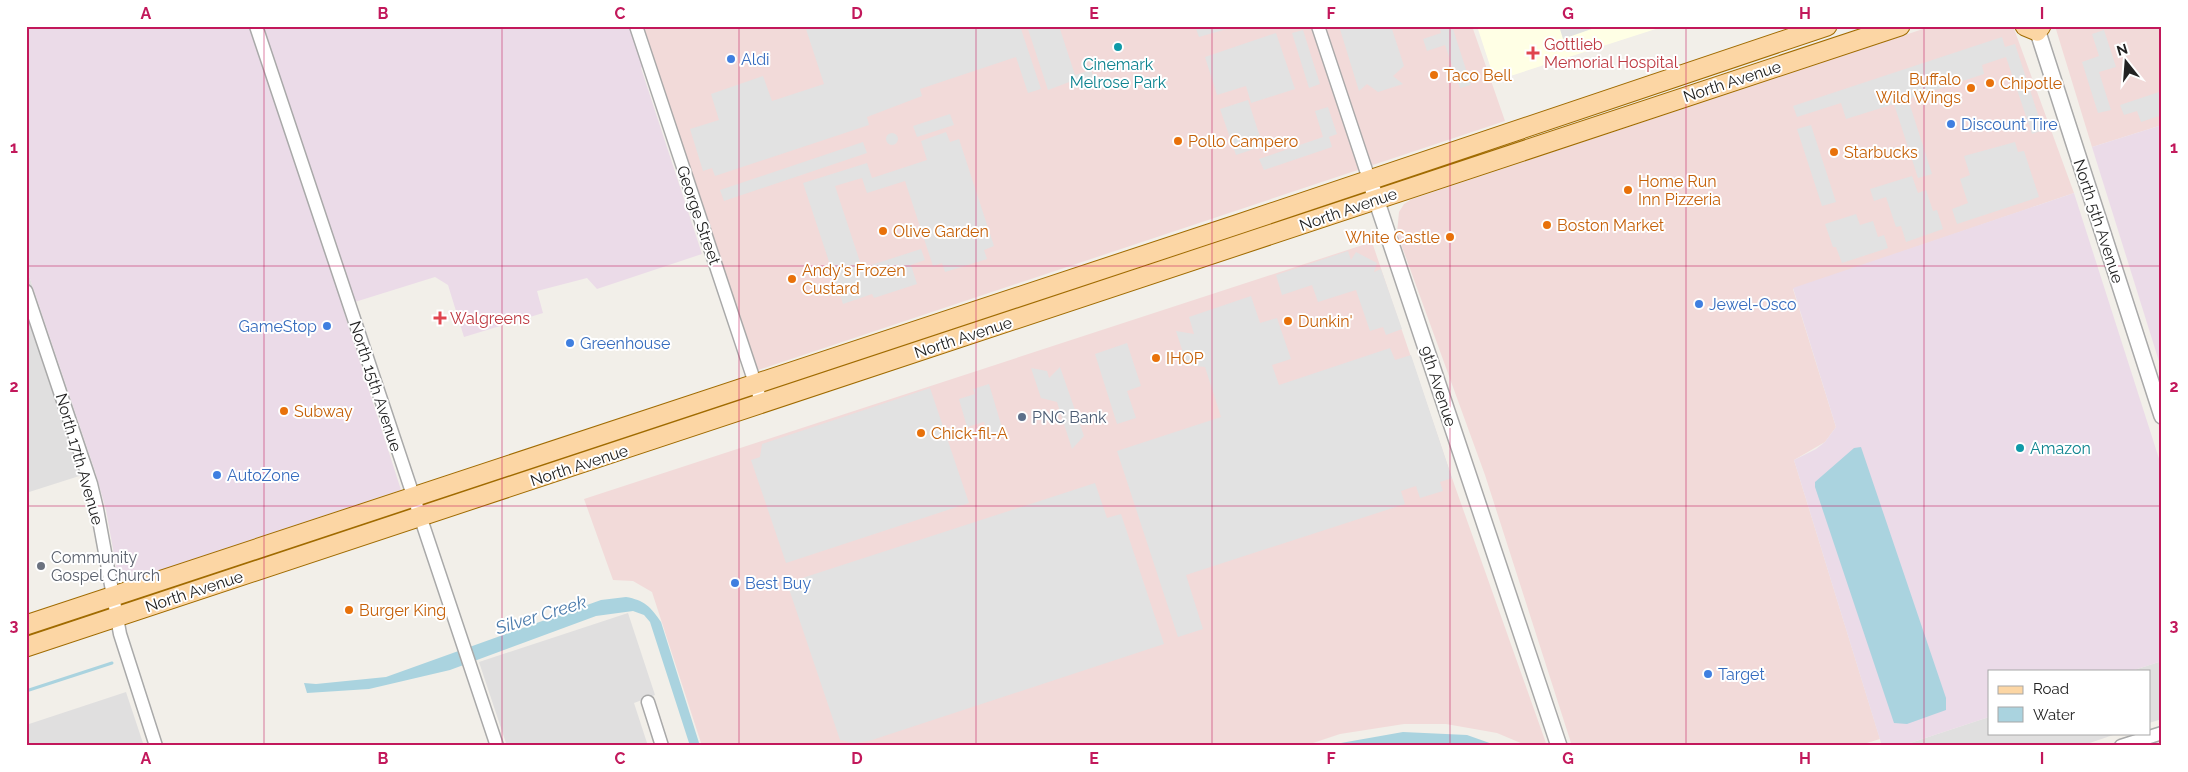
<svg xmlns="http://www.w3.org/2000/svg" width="2188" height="772" font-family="Raleway,sans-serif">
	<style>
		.residential { fill: #e0dfdf }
		.commercial { fill: #f2dad9 }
		.industrial { fill: #ebdbe8 }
		.education { fill: #ffffe5 }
		.parking { fill: #e2e2e2 }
		.water { fill: #aad3df }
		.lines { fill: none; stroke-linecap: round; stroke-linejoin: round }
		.stream { stroke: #aad3df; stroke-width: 3 }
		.minor-casing { stroke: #a9a9a9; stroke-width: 15 }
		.tertiary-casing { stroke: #a9a9a9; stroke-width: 18 }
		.primary-casing { stroke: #a06b00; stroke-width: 21 }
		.minor { stroke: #fff; stroke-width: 12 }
		.tertiary { stroke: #fff; stroke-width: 15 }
		.primary { stroke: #fcd6a4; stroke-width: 19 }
		.grid { fill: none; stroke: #c2185b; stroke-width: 1; stroke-opacity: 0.55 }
		.culture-dot { fill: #0f9aa8; stroke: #fff; stroke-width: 2 }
		.health-dot { fill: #e0444e; stroke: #fff; stroke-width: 2 }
		.shop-dot { fill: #3f7fe0; stroke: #fff; stroke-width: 2 }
		.food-dot { fill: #e8710a; stroke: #fff; stroke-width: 2 }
		.service-dot { fill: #5c6f8a; stroke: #fff; stroke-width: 2 }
		.worship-dot { fill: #6b7280; stroke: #fff; stroke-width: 2 }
		.labels { text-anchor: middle; stroke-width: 4; stroke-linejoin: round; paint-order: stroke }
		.health-label { font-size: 16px; fill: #be3a42; stroke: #fff; text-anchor: start }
		.shop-label { font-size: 16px; fill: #366cbe; stroke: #fff; text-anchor: start }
		.culture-label { font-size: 16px; fill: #0d838f; stroke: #fff }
		.food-label { font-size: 16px; fill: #c56008; stroke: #fff; text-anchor: start }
		.street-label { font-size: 16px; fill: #222; stroke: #fff }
		.service-label { font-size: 16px; fill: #4e5e75; stroke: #fff; text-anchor: start }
		.worship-label { font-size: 16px; fill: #5b616d; stroke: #fff; text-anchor: start }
		.water-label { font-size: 18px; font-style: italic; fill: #4a7aab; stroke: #fff }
		.neatline { fill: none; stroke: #c2185b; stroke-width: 2 }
		.grid-label { font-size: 16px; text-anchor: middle; font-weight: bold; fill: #c2185b }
	</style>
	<rect width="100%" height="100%" fill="#f2efe9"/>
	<path class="residential" d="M26 267 95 471 26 493Z
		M628 613 655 695 634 703 648 746H507L479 662Z
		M2162 661V719L2149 723V671H2131Z
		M126 692 144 746H26V725Z
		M1989 717V733H2119L2081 746H1901Z"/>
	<path class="commercial" d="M636 26H1472L1505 121 755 371Z
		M1932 26H2013L2074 193 1793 289 1836 427 1825 442 1794 460 1880 739 1857 746H1572L1485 475 1397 233 1399 212 1404 204 1412 199Z
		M2055 26H2162V125L2092 147Z
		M1372 242 1452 478 1547 746H1528L1497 733 1446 724H1404L1340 734 1304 746H702L652 592 633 581 613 580 584 499Z"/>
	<path class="industrial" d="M26 26H636L649 64 641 68 702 254 597 289 587 278 537 291 543 313 464 337 448 285 435 277 342 306 401 490 130 580 118 577 106 510 95 471 26 267Z
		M2162 125V371L2092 147Z
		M2074 193 2162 468V661L2131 671H1989V717L1901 746H1882L1794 460 1816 449 1825 442 1836 427 1793 288Z"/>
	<path class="education" d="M1477 26H1665L1495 81Z"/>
	<path class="parking" d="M805 26H1020L1041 89 1028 93 1016 57 920 89 922 96 867 117 869 125 715 176 712 168 703 171 690 129 719 120 711 94 763 76 772 101 824 84Z
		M1027 26H1059L1075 75 1091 70 1095 81 1074 88 1072 81 1048 90Z
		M1195 26H1237L1199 37Z
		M1339 26H1391L1404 66 1393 76 1403 84 1378 92 1367 84 1359 91Z
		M1452 26 1471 85 1460 88 1445 45 1427 51 1423 39 1441 33 1440 29Z
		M1559 26H1600L1563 39Z
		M1303 30 1320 84 1309 88 1292 33Z
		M2104 30 2116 67 2099 72 2111 110 2098 113 2082 62 2099 56 2092 34Z
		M1276 33 1295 89 1251 103 1246 86 1217 95 1205 57Z
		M2002 37 2005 47 2015 44 2043 130 2032 134 2006 57 1982 65 1984 74 1908 99 1932 174 1918 178 1894 104 1846 119 1841 103 1797 117 1793 106Z
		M2162 91V115L2141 122 2137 111 2124 115 2120 105Z
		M1248 100 1263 146 1236 155 1220 109Z
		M1328 107 1337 134 1329 137 1332 147 1264 170 1259 159 1323 137 1315 111Z
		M950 114 954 125 917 137 913 126Z
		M1811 125 1836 202 1822 206 1797 129Z
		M946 132 950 142 959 139 994 246 984 250 987 259 945 272 942 263 933 266 905 181 867 193 862 178 835 186 862 268 921 249 925 260 911 265 917 284 874 298 872 294 843 304 803 183 867 163 872 178 927 160 921 141Z
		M886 139a6 6 0 1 1 12 0a6 6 0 1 1-12 0Z
		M863 142 867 153 724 201 720 190Z
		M2015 142 2018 152 2024 151 2039 197 1957 224 1952 209 1968 203 1960 179 1970 175 1964 156Z
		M1912 176 1918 193 1926 190 1933 211 1937 210 1943 229 1906 242 1901 226 1896 227 1886 197 1874 201 1870 189Z
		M1856 214 1860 225 1873 221 1878 237 1884 235 1888 248 1842 263 1836 247H1833L1825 224Z
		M1348 251 1351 260 1356 252 1377 263 1374 272 1381 269 1402 329 1386 335 1383 327 1370 331 1356 290 1318 302 1312 285 1282 295 1276 275Z
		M1251 296 1260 323 1277 318 1291 359 1272 365 1279 385 1390 348 1395 360 1411 355 1452 478 1440 482 1443 491 1420 498 1416 486 1401 491 1405 504 1186 575 1203 629 1178 637 1117 451 1221 417 1205 367 1187 365 1176 331 1194 334 1189 317Z
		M1127 343 1141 386 1127 391 1136 418 1117 424 1095 354Z
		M1060 367 1084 436 1072 449 1057 402 1041 398 1031 368 1047 371 1049 378Z
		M989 384 1003 431 988 435 984 422 967 427 959 399 975 394 973 389Z
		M930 388 969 503 786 563 751 460 760 457 762 444Z
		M1095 483 1107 518 1121 514 1164 644 869 741 854 743 840 740 787 583Z"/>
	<path class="water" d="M1861 447 1946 698V710L1907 724 1894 723 1815 487V482L1854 448Z
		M626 597C644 600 651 607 661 622L700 746H690L650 622 644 615 633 611 596 616 450 670 369 689 307 693 304 683 316 684 386 677 601 600Z
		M1403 732 1467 735 1498 746H1324Z"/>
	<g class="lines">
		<path class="stream" d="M26 691 112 663"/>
		<defs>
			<path id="minor" d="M256 26 497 746
				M636 26 762 404
				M1318 26 1369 179
				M26 291 91 484 97 509 120 634 156 746
				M648 702 662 746
				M2121 746 2162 733"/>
			<path id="tertiary" d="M2036 26 2162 416
				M1373 190 1559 746"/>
			<path id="primary" d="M2025 26 2037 31 2041 26
				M26 625 1236 225 1827 26
				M26 647 1900 26"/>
		</defs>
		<use href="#minor" class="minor-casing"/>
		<use href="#tertiary" class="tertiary-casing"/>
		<use href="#primary" class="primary-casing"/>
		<use href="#minor" class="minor"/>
		<use href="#tertiary" class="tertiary"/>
		<use href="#primary" class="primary"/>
	</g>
	<path class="grid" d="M264 26V746M502 26V746M739 26V746M976 26V746M1212 26V746M1450 26V746M1686 26V746M1924 26V746M26 266H2162M26 506H2162"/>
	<g class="culture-dot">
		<circle cx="1118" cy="47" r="5"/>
		<circle cx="2020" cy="448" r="5"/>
	</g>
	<g class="health-dot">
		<path d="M1530.5 45.5h5v5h5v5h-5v5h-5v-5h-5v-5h5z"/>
		<path d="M437.5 310.5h5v5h5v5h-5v5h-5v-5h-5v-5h5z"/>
	</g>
	<g class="shop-dot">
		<circle cx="731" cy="59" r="5"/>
		<circle cx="1951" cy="124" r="5"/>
		<circle cx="1699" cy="304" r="5"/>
		<circle cx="327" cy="326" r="5"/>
		<circle cx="570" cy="343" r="5"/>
		<circle cx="217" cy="475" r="5"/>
		<circle cx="735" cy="583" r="5"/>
		<circle cx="1708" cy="674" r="5"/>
	</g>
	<g class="food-dot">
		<circle cx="1434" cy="75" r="5"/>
		<circle cx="1990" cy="83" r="5"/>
		<circle cx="1971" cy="88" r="5"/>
		<circle cx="1178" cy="141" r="5"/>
		<circle cx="1834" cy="152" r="5"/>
		<circle cx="1628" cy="190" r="5"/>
		<circle cx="1547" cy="225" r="5"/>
		<circle cx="883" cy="231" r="5"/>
		<circle cx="1450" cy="237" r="5"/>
		<circle cx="792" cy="279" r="5"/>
		<circle cx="1288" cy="321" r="5"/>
		<circle cx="1156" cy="358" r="5"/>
		<circle cx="284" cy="411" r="5"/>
		<circle cx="921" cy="433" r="5"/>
		<circle cx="349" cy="610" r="5"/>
	</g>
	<circle class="service-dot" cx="1022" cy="417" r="5"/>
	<circle class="worship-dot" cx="41" cy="566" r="5"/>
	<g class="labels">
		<g class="health-label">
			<text x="1544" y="50">Gottlieb<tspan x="1544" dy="18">Memorial Hospital</tspan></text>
			<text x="450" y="324">Walgreens</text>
		</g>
		<g class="shop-label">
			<text x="741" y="65">Aldi</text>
			<text x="1961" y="130">Discount Tire</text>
			<text x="1709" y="310">Jewel-Osco</text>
			<text x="317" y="332" text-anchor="end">GameStop</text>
			<text x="580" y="349">Greenhouse</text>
			<text x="227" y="481">AutoZone</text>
			<text x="745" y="589">Best Buy</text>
			<text x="1718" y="680">Target</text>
		</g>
		<g class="culture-label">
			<text x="1118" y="70">Cinemark<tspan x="1118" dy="18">Melrose Park</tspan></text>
			<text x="2030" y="454" text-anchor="start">Amazon</text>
		</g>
		<g class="food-label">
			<text x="1444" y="81">Taco Bell</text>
			<text x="1961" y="85" text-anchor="end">Buffalo<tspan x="1961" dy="18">Wild Wings</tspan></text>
			<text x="2000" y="89">Chipotle</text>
			<text x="1188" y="147">Pollo Campero</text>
			<text x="1844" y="158">Starbucks</text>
			<text x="1638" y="187">Home Run<tspan x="1638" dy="18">Inn Pizzeria</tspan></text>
			<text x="1557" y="231">Boston Market</text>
			<text x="893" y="237">Olive Garden</text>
			<text x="1440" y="243" text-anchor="end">White Castle</text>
			<text x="802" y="276">Andy's Frozen<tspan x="802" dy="18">Custard</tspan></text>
			<text x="1298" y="327">Dunkin'</text>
			<text x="1166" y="364">IHOP</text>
			<text x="294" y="417">Subway</text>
			<text x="931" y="439">Chick-fil-A</text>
			<text x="359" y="616">Burger King</text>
		</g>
		<g class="street-label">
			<text transform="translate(1732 81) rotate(-18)" y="6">North Avenue</text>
			<text transform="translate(1348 209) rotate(-19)" y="6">North Avenue</text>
			<text transform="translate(699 215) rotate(71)" y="6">George Street</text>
			<text transform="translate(2099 221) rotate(72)" y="6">North 5th Avenue</text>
			<text transform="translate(963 337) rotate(-18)" y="6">North Avenue</text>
			<text transform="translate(376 386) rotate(72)" y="6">North 15th Avenue</text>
			<text transform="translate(1439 386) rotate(72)" y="6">9th Avenue</text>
			<text transform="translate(80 459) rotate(74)" y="6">North 17th Avenue</text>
			<text transform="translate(579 465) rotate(-18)" y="6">North Avenue</text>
			<text transform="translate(194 591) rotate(-18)" y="6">North Avenue</text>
		</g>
		<g class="service-label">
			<text x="1032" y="423">PNC Bank</text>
		</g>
		<g class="worship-label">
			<text x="51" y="563">Community<tspan x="51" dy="18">Gospel Church</tspan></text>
		</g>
		<g class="water-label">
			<text transform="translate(541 615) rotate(-17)" y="6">Silver Creek</text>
		</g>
	</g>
	<rect width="2188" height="772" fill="none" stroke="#ffffff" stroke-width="55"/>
	<rect x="1988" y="670" width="162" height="65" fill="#ffffff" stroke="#a7a7a7"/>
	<rect x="1998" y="686" width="25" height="8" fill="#fcd6a4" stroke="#a7a7a7"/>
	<text x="2033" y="694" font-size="15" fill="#222222">Road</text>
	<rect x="1998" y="707" width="25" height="15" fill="#aad3df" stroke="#a7a7a7"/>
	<text x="2033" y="720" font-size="15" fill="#222222">Water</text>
	<g transform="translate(2126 62) rotate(343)" stroke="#ffffff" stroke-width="4" paint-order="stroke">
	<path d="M0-4L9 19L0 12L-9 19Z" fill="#222222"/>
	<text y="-8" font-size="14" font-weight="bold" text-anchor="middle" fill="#222222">N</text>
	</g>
	<rect x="28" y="28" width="2132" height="716" class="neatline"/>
	<g class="grid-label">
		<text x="146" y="19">A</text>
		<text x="383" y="19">B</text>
		<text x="620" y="19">C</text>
		<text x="857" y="19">D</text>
		<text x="1094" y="19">E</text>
		<text x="1331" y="19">F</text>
		<text x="1568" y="19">G</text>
		<text x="1805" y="19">H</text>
		<text x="2042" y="19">I</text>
		<text x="14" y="153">1</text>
		<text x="2174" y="153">1</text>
		<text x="14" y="392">2</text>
		<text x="2174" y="392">2</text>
		<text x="14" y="631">3</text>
		<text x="2174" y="631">3</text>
		<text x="146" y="764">A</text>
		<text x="383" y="764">B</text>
		<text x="620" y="764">C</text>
		<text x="857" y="764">D</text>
		<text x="1094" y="764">E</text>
		<text x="1331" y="764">F</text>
		<text x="1568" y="764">G</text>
		<text x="1805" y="764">H</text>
		<text x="2042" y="764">I</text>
	</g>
</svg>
